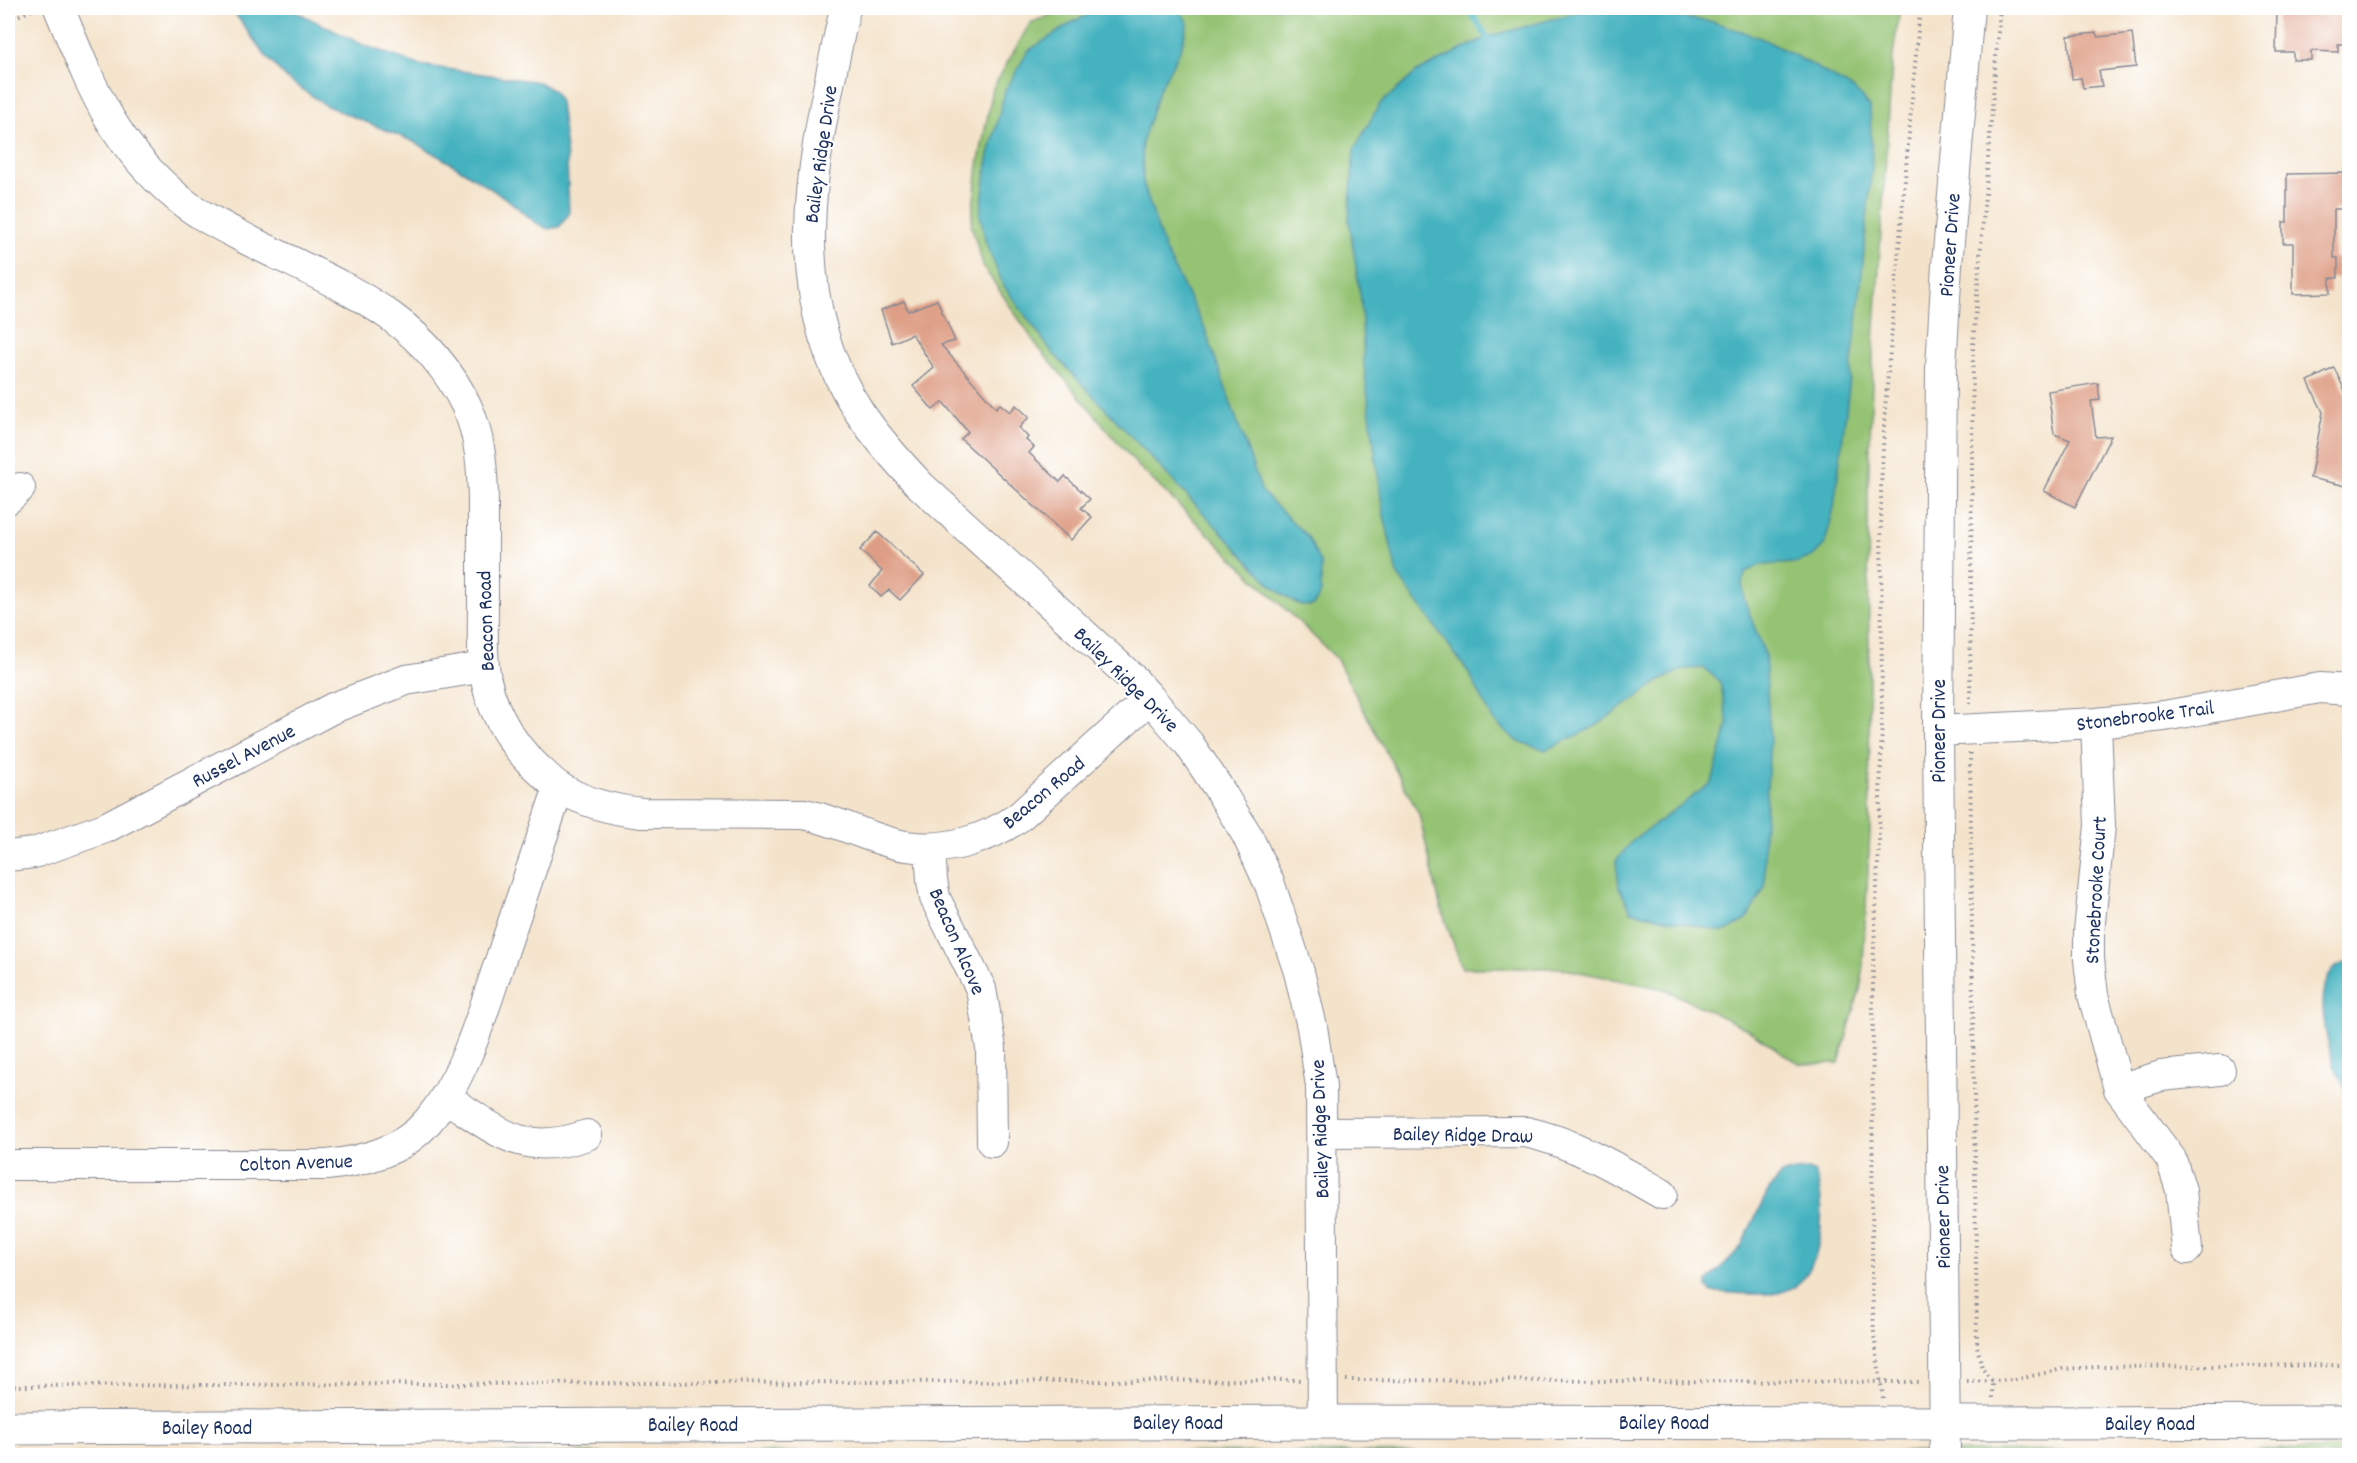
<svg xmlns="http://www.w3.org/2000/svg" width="2357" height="1463" font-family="Dekko,sans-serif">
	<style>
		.green { fill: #94c373; stroke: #587968; stroke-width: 1.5 }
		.water { fill: #44b2bf; stroke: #30708e; stroke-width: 1.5 }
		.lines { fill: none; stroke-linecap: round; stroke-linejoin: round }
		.stream { stroke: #44b2bf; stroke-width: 6 }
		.building { fill: #de9e85 }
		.minor-casing { stroke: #888994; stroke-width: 32 }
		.major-casing { stroke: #888994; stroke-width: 35 }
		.path { stroke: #888994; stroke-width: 4; stroke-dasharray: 1.5 4.5; stroke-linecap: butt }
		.minor { stroke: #fff; stroke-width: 30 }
		.major { stroke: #fff; stroke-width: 33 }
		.labels { text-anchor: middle; stroke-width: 4.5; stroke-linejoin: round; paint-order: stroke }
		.street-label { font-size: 21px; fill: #1b2f5e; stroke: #fff }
	</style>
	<rect width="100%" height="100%" fill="#fff"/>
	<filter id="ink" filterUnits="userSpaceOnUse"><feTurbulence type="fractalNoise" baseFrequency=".0167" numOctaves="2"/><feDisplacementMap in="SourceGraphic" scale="12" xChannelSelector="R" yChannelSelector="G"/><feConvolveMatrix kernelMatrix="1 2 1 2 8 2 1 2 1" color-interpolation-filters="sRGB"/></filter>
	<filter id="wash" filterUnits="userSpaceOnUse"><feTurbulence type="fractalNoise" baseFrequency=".008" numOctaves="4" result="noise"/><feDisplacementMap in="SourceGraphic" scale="24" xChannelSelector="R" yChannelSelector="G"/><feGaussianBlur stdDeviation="1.35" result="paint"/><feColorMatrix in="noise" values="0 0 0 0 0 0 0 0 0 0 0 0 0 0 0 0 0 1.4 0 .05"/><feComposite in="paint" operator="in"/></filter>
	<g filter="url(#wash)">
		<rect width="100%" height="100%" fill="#f4e3cb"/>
		<path class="green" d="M1068 8H1900L1892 63 1873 358 1868 497 1870 832 1862 982 1839 1063 1799 1064 1745 1028 1664 989 1559 968H1462L1440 905 1419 814 1336 658 1137 465 1038 347 984 268 971 225 978 165 993 88 1030 23Z
			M2350 1449 2349 1456 8 1455 895 1452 1779 1453Z"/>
		<path class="water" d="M231 8H289L361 44 419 65 539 82 554 91 560 102 567 159 569 214 559 227 548 229 535 222 507 199 454 165 412 141 327 106 287 79 264 54Z
			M1101 8H1179L1188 23 1181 48 1159 90 1142 143 1143 182 1164 248 1205 329 1262 492 1308 537 1321 565V592L1314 605C1299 610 1285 595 1273 587L1052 352 1003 285 986 243 980 215 988 159 1005 91 1028 51 1073 22Z
			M1582 11 1662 15 1714 22 1763 39 1805 61 1854 89 1870 107 1872 165 1858 314 1834 507 1825 544 1813 556 1796 563 1760 565 1746 572 1742 582 1744 599 1765 655 1770 740 1764 835 1765 887 1746 920 1724 932 1631 911 1619 887 1616 861 1631 842 1712 782 1728 724 1720 682 1704 668 1683 669 1660 681 1594 727 1546 750 1517 741 1493 720 1469 673 1397 574 1382 506 1374 445 1364 366 1361 301 1349 220 1354 150 1379 105 1417 72 1487 37Z
			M2349 962H2350L2349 1118C2348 1109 2347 1099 2345 1090 2343 1081 2337 1073 2334 1065 2326 1039 2308 969 2349 962Z
			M1808 1170 1815 1173C1828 1205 1824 1282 1782 1292 1765 1297 1730 1292 1712 1292L1707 1287 1708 1281 1740 1248 1768 1191 1781 1175 1795 1171Z"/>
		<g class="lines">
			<path class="stream" d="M1468 8 1487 37"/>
		</g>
		<g id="blocks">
			<path class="building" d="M2277 11 2349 12V44H2338V52L2311 51V60H2293V52H2276Z
				M2096 33 2098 37 2132 33 2136 67 2099 71 2102 86 2083 88 2081 78 2072 79 2068 36Z
				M2349 173V209H2334V258H2338V278H2330V293L2293 294V243H2283V222H2287V174Z
				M937 300 955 341 941 345 996 408 1000 404 1010 412 1016 405 1029 417 1019 428 1028 437 1026 440 1034 447 1029 453 1060 482 1065 476 1090 499 1081 508 1092 517 1071 540 961 439 968 432 943 402 933 410 913 386 934 368 912 334 892 343 881 310 904 301 908 311Z
				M2334 368 2349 399V477L2347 486 2310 478 2323 412 2308 381Z
				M2098 383 2100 400 2091 401 2096 437 2111 436 2075 507 2044 491 2070 440 2054 434 2048 391Z
				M877 532 924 575 900 600 889 590 881 597 870 586 882 571 860 550Z"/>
		</g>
	</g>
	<g filter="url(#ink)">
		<use href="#blocks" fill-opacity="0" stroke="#888994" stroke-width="1.5"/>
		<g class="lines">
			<defs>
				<path id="minor" d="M59 8C91 85 111 143 179 199 200 216 225 228 250 241 336 285 421 312 466 405 481 436 483 473 483 507 483 538 483 569 483 600 483 622 482 644 484 666 487 702 508 741 535 766 543 773 551 782 559 787 584 803 614 810 642 813L804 814C839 821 871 840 906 846 945 852 987 840 1019 817L1150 698
					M845 8C817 144 776 287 860 413 878 439 899 463 921 486L1131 677 1150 698 1189 744 1217 786 1247 835 1270 885 1299 972 1312 1027 1321 1086 1323 1422
					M8 499 20 488
					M2096 723 2100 826 2089 931V960L2093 995 2119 1089 2171 1159 2181 1190 2187 1249
					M1938 731 2096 723 2164 716 2320 688 2350 690
					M930 848 932 880 935 898 981 989 991 1048 992 1142
					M8 856 34 853 105 828 333 708 406 680 484 667
					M2119 1089 2161 1076 2220 1070
					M445 1097C498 1131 521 1158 587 1135
					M1322 1133 1526 1132C1576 1143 1618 1169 1662 1194
					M8 1165H327C364 1161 403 1151 428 1121 465 1077 481 1017 499 964 519 905 539 846 559 787
					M1945 1456 1938 731 1941 367 1947 265 1969 8"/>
				<path id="major" d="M8 1428 1323 1422 1993 1423 2350 1422"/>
			</defs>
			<use href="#minor" class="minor-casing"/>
			<use href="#major" class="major-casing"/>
			<path class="path" d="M8 20 34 9
				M1970 704 1973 345 2000 8
				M1970 753 1977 1346 1982 1368 1993 1382V1398
				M1346 1380 1921 1382
				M1967 1382 2015 1380 2062 1369 2097 1367 2350 1365
				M8 1386 1300 1380
				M1883 1398 1874 1335 1872 1283 1873 969 1879 841 1882 718 1881 487 1885 409 1920 8"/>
			<use href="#minor" class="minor"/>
			<use href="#major" class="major"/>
		</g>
	</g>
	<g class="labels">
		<g class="street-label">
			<text transform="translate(820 154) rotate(-82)" y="7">Bailey Ridge Drive</text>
			<text transform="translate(1949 245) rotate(-86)" y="7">Pioneer Drive</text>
			<text transform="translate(485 621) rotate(-92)" y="7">Beacon Road</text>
			<text transform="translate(1127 679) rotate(45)" y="7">Bailey Ridge Drive</text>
			<text transform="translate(2145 715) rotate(-7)" y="7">Stonebrooke Trail</text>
			<text transform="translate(1938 731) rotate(-90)" y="7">Pioneer Drive</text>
			<text transform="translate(243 755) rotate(-28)" y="7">Russel Avenue</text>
			<text transform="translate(1043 792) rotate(-40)" y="7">Beacon Road</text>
			<text transform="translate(2095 890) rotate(-87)" y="7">Stonebrooke Court</text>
			<text transform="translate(958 941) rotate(67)" y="7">Beacon Alcove</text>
			<text transform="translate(1319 1129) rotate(-92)" y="7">Bailey Ridge Drive</text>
			<text transform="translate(1463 1134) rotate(1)" y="7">Bailey Ridge Draw</text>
			<text transform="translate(296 1162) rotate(-2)" y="7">Colton Avenue</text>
			<text transform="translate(1942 1217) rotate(-91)" y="7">Pioneer Drive</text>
			<text x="1178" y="1429">Bailey Road</text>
			<text x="1664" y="1429">Bailey Road</text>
			<text x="2150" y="1430">Bailey Road</text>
			<text x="693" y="1431">Bailey Road</text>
			<text x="207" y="1434">Bailey Road</text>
		</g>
	</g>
	<rect width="2357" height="1463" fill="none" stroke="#fff" stroke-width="30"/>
</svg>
